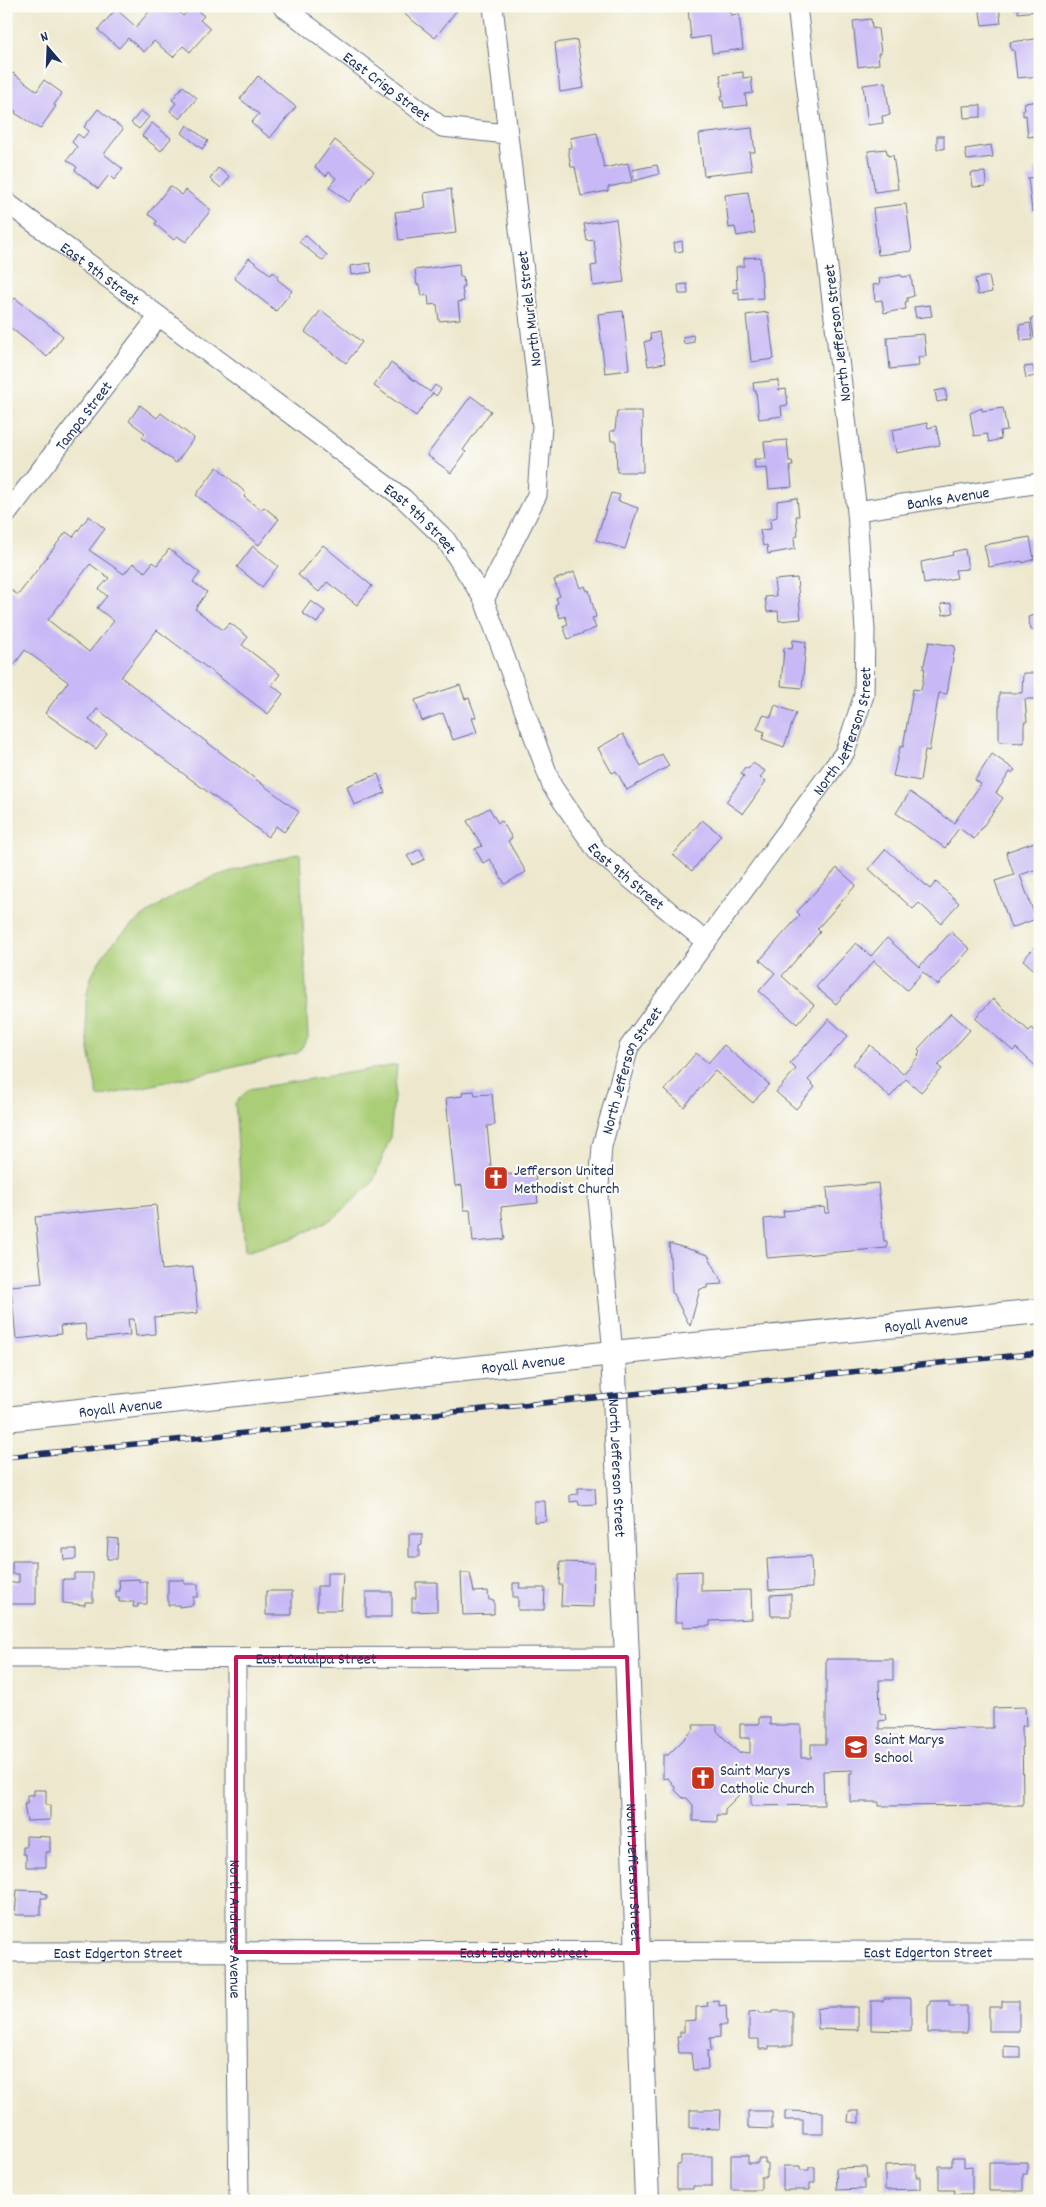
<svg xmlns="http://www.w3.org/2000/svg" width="1046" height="2207" font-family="Dekko,sans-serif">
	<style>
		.green { fill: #aace77; stroke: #627e6a }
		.building { fill: #c8b9f6; fill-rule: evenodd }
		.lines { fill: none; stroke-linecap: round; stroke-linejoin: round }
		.minor-casing { stroke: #647085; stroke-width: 21 }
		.tertiary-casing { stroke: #647085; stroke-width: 26 }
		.minor { stroke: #fff; stroke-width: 19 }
		.tertiary { stroke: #fff; stroke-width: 24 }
		.rail-casing { stroke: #1b2f5e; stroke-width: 5.5 }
		.rail { stroke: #fdfcf7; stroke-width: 4; stroke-dasharray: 11; stroke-linecap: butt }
		.marked { fill: none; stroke: #c2185b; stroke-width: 4; stroke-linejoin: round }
		.labels { text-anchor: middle; stroke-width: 4.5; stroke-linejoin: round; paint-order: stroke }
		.street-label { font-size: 16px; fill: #1b2f5e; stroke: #fdfcf7 }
		.poi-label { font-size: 16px; fill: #1b2f5e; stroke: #fdfcf7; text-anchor: start }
	</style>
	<rect width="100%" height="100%" fill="#fdfcf7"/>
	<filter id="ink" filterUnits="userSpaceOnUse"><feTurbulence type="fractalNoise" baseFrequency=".02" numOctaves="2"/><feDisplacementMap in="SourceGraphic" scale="10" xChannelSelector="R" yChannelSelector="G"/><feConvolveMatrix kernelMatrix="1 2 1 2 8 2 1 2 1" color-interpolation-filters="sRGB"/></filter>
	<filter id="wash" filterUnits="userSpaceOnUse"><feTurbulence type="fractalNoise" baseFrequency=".0096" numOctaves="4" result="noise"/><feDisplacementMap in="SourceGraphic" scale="20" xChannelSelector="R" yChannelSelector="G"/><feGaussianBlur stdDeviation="1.12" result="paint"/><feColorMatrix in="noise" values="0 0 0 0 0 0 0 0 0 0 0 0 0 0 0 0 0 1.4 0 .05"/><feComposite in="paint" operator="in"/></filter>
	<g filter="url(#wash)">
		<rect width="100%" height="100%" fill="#ede8cd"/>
		<path class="green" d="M300 853 308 1038 298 1053 98 1097C92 1063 80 1019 89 984 102 935 174 891 219 875 245 866 274 861 300 853Z
			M397 1065 390 1138 373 1182 334 1218 294 1238 245 1252 235 1103 249 1089Z"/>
		<g id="blocks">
			<path class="building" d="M154 6H172L183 16 192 6 204 16 200 20 210 29 190 52 183 46 173 57 154 41 144 52 128 38 119 48 98 30 116 9 136 27Z
				M400 6H460L435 38 398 9Z
				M704 6H730L731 15 739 14 743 49 712 53 710 36 691 39 688 8Z
				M979 6H999L1001 23 982 25Z
				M1018 6H1036V11L1018 13Z
				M871 19 872 28 878 29 881 53H878L879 64 858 67 853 21Z
				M1036 39 1037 49H1040V76L1017 78 1014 50H1011L1010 42Z
				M577 40 584 88 560 92 555 43Z
				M743 72V78L751 77 753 93 745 94 747 105 724 108 723 101H721L720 96H723L720 75Z
				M13 73 37 91 44 80 62 93 54 105 56 106 40 129 15 113 16 111 6 104V82Z
				M258 76 296 107 270 138 251 123 259 114 240 99Z
				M885 82 890 115 882 116 883 123 868 125 863 85Z
				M183 86 197 98 180 119 170 111 176 103 172 100Z
				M1040 101V144H1036L1035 136 1028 137 1026 115 1023 116V110H1025L1024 103Z
				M981 105V117L964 118 963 106Z
				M98 109 123 129 104 154 123 169 114 180 109 175 98 189 75 170 77 167 67 160 77 147 72 142 78 134 83 138 89 131 84 127Z
				M141 111 149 117 139 129 131 123Z
				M152 123 171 138 161 151 142 136Z
				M187 125 208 141 202 149 182 133Z
				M752 128 755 152H749L752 170 704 176 699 134Z
				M597 133 604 168 628 163 632 182 608 187V191L581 196 575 167H571L568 148 572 147 570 138Z
				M937 136H944V149H937Z
				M335 140 374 171 349 202 329 187 336 178 329 172 326 176 315 167Z
				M991 145 993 157 967 160 965 149Z
				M886 149 888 156 893 155 898 189 875 192 868 151Z
				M657 165 659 174 634 181 632 170Z
				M218 168 230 177 221 188 210 179Z
				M1034 169H1040V210L1032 211 1028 178 1035 177Z
				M985 172 986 186 973 187 971 173Z
				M170 186 182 195 186 190 211 210 186 242 177 236 174 240 155 224 157 221 148 214Z
				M451 189 456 233 399 240 395 212 426 208 424 193Z
				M748 192 755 233 737 236 735 227 729 228 725 195Z
				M906 204 912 251 878 255 873 208Z
				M616 219 624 282 593 286 591 266 597 265 594 240 587 241 584 224Z
				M305 235 327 255 323 261 299 242Z
				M682 241 683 251 675 252 674 243Z
				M760 257 763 298 739 300V292L733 293V289H737L736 267 744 266V258Z
				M249 258 271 275 273 272 279 277 277 279 292 291 276 311 234 278Z
				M370 263 372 272 351 275 350 266Z
				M459 264 460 277H463L464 288H462L464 301 458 302 460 319 439 321 437 304 429 305 428 295 422 296 420 285H417L415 270Z
				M901 275 902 277 911 276 914 296 907 298V302H905L906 309 884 313 882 300 875 301 873 285 880 284 879 279Z
				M989 276 992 292 978 295 975 279Z
				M687 284 688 294H679L678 285Z
				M15 298 63 336 47 357 6 324V308Z
				M930 305 932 316 916 318 914 307Z
				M321 310 362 342 346 363 305 332Z
				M623 311 629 370 605 373 598 314Z
				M768 312 774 359 751 362 746 315Z
				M1040 317V337L1034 338 1031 318Z
				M1030 323 1032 340 1021 341 1019 325Z
				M659 332 665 363 648 366 644 342 651 340 650 334Z
				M924 334 926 356 918 357 919 366 890 369 887 337Z
				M693 335 694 342 684 344 683 337Z
				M391 363 430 392 435 385 441 389 436 396 433 393 416 416 374 386Z
				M1033 366 1035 376 1026 378 1024 367Z
				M778 380 779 390 786 389 788 405 781 406 782 416 759 419 756 391H754L753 383Z
				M945 389 947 400 937 402 935 391Z
				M471 396 491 411 463 450 466 452 451 473 427 455Z
				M140 405 157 418 161 413 194 438 176 463 142 438 145 433 129 421Z
				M982 408V411L1003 408 1007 430 1000 431 1001 439 989 442 987 434 974 436 970 413Z
				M617 411H642L643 472H617L616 441H611L610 431H615Z
				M927 423 928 428 936 426 940 445 896 453 892 430Z
				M787 440 789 461H792L793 466H790L792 487 769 489 767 468 755 469 754 459H766L764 442Z
				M217 467 246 493 244 497 261 510 264 507 279 519 259 545 196 495Z
				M611 493 620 495 618 501 638 508 625 549 596 540Z
				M797 498 799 516H796L798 536 794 537 795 549 768 554 767 545 763 546 760 530 771 529 770 519 777 517V501Z
				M89 516 105 529 89 550 124 574 133 563 145 572 153 562 157 565 169 549 200 573 193 582 207 592 195 609 223 630 230 623 248 637 242 645 280 674 272 685 283 694 268 714 157 630 121 677 299 812 284 832 276 826 268 837 97 709 89 720 107 734 96 749 45 713 68 682 25 650 14 665 6 659V597L11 590 18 595 66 532 73 537ZM90 564 109 578 99 589 107 596 97 608 114 621 89 652 48 620Z
				M1030 537 1034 559 1023 563 1022 561 989 567 984 545Z
				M323 545 372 586 357 605 327 582 319 592 298 575Z
				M253 546 278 566 262 587 237 567Z
				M965 549 968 569 955 570 957 578 924 584 921 562 953 555 952 552Z
				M574 572 580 588 585 586 587 591 589 590 596 617 592 618 596 628 568 639 563 626 568 624 565 616 560 618 555 605 558 603 556 598 560 596 554 580Z
				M797 578 801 619 779 621 778 611 767 612 765 597 776 596 774 580Z
				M311 601 325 611 317 623 302 613Z
				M951 603 953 613 943 615 941 604Z
				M1039 614 1040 628 1031 630 1028 617Z
				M793 640 806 642 802 688 781 686 784 648 792 649Z
				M929 642 955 646 947 694 939 693 929 751 925 750 920 781 893 776 900 747H903L913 689 921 690 925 669H923Z
				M1023 673H1040V699H1025L1027 722H1024V743L999 742V693H1022Z
				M460 685 465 699 469 698 476 717 472 718 477 732 453 740 443 713 422 721 415 700Z
				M775 705 796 713 784 747 762 739 765 732 757 729 763 715 771 717Z
				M623 734 641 766 662 754 669 766 627 790 616 771 612 773 598 748Z
				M992 754 1015 770 1012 773 1010 772 996 793 1003 798 974 839 959 828 945 848 896 813 910 792 954 823 981 784 975 780Z
				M753 763 765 771 760 778 766 781 743 814 726 802 744 776 741 774 745 767 748 769Z
				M378 774 385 793 354 805 347 786Z
				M489 808 498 823 502 821 512 838 508 841 526 872 505 884 490 859 483 863 475 849 482 846 467 821Z
				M702 820 721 835 692 871 673 855Z
				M1040 840V868L1020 875 1036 919 1011 928 995 881 1014 875 1006 852Z
				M420 849 425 859 413 865 407 856Z
				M886 849 930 889 936 882 959 903 941 923 919 903 913 909 869 869Z
				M837 868 856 885 817 929 820 932 782 976 814 1005 797 1024 759 991 775 973 760 960 800 915 797 912Z
				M951 932 970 949 938 985 923 972 907 990 874 961 836 1004 816 987 856 943 871 956 887 938 919 967Z
				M1040 941V975L1023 960Z
				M993 999 1029 1031 1032 1028 1040 1035V1070L1016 1048 1013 1051 975 1018Z
				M951 1013 970 1030 938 1066 942 1069 921 1092 906 1079 890 1097 853 1064 870 1045 903 1074 919 1056 918 1055 920 1051 918 1049Z
				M829 1019 848 1036 808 1080 815 1087 796 1109 776 1092 796 1069 790 1063Z
				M724 1045 769 1084 753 1103 715 1071 684 1107 665 1090 696 1053 708 1063Z
				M474 1091 475 1095 492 1094 495 1125 487 1126 492 1176 535 1172 538 1203 501 1207 505 1239 473 1242 470 1210H464L462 1185 455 1186 446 1098 463 1096 462 1092Z
				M878 1183 884 1241H887V1248L767 1258 764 1219 784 1217 783 1211 824 1207 825 1213H829L827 1188Z
				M156 1205 162 1270 193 1267 198 1313 154 1317 155 1334 136 1336 134 1319H128L130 1335 87 1340 85 1324 60 1326 61 1334 16 1339 11 1286 42 1283 35 1217Z
				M669 1243 708 1255 723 1284 707 1285V1288L700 1289 690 1326 672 1292Z
				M578 1488H595L596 1504 579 1505 578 1501 570 1502V1495L578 1494Z
				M534 1501H545L546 1521 534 1522Z
				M409 1534H422V1545L419 1546V1557H409Z
				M108 1538 118 1539 117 1559H107Z
				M63 1549H76V1559L64 1560Z
				M811 1556 812 1588 769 1590 767 1559Z
				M12 1561H36V1604H6V1586H10V1583L19 1582V1574H12Z
				M560 1562 594 1563 593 1607 561 1606 562 1585H559Z
				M701 1571V1591L751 1590 752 1619 710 1621V1626L683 1627V1622H675L676 1572Z
				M74 1573H93V1602H85V1605L63 1603V1579H74Z
				M327 1573H343L341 1610H317V1586H327Z
				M461 1573H470L474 1592 488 1591 489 1600H494V1614L463 1615Z
				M139 1579V1582H147V1604H138V1607H133L134 1602H119V1598H116V1591H120L119 1580Z
				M168 1580H184V1584H198V1597H193V1605L179 1607V1605H168Z
				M416 1582H437V1611L412 1612V1598H416Z
				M513 1583H520L519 1588H545L544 1610H518V1597H513Z
				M266 1591H292V1615H266Z
				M366 1592H392V1617H366Z
				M791 1594V1616H771L770 1595Z
				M826 1659H893V1680H879L880 1713 885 1714 886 1720 879 1721V1729L993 1728V1708L1025 1707 1026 1726H1022L1023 1805 879 1806V1802H850V1773H853V1770L823 1771 824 1805 751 1806V1788H746L725 1809V1815H717V1822L693 1821V1805L687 1798H683L675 1790V1787L668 1778 663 1779V1755H668L694 1729 693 1725H717V1731L740 1754 741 1752 750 1753V1738H740V1724H759V1717H770V1725H801V1758H811V1744H826Z
				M34 1790H46V1805H50V1820L27 1821 24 1804H27V1795H34Z
				M26 1836 50 1837V1852H46V1867H26V1854H23V1847H26Z
				M17 1890 42 1891V1893L47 1894V1898H41V1915H15Z
				M884 1998H911V2031L871 2030V2001H883Z
				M719 2001V2006L726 2005 727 2025H720V2037L710 2038 711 2051H707L708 2069 693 2070 691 2053H679L677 2037H680V2032H684V2021L696 2020V2007L708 2006 707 2002Z
				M930 2001H949V2006H967V2033H928V2005H930Z
				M1002 2001H1019V2031H989V2007H1002Z
				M827 2007H858V2030L818 2029 817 2009Z
				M1036 2007H1040V2033H1036Z
				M760 2011 759 2013H773V2011H792V2046H769V2049H759V2039H749V2012Z
				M1004 2046 1020 2047V2058H1004Z
				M690 2110H721L720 2129 690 2128Z
				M748 2111H772V2129L748 2128Z
				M785 2111 823 2112V2134H803V2120H785Z
				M849 2111H859V2123L848 2122Z
				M731 2155H748V2163H758V2159H765V2163H767V2177H761V2190H731Z
				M681 2156H712V2186H693V2189H677V2164H681Z
				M952 2158H964V2167L972 2166V2194H954L955 2190H939V2166H952Z
				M989 2162H1027V2174H1023V2191H989Z
				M916 2164V2177H920V2189L885 2190V2165Z
				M783 2166H800V2170H809V2167H815V2183H810V2190H783Z
				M866 2167 867 2179H864V2189L837 2190 836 2168Z"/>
		</g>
	</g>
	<g filter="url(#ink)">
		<use href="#blocks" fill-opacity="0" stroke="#647085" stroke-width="1"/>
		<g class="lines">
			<defs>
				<g id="minor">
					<path id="s1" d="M282 6 442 127 507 134"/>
					<path id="s2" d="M6 202 403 498 446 540 484 600 552 786 597 851 706 942"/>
					<path id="s3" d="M857 511 1040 483"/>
					<path id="s4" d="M6 515 159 316"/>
					<path d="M484 600 537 495 542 426 493 6"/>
					<path id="s5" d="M613 1353 598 1199 602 1146 629 1047 845 752 864 695 865 630 857 511 797 6"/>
					<path id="s6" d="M236 1657V1952L239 2201"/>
					<path id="s7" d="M6 1658 627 1657"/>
					<path id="s8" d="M6 1952 1040 1951"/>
				</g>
				<g id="tertiary">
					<path id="s9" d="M613 1353 627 1657 647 2201"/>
					<path id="s10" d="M6 1419 613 1353 1040 1311"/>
				</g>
			</defs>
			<use href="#minor" class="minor-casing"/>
			<use href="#tertiary" class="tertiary-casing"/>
			<use href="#minor" class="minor"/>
			<use href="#tertiary" class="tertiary"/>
			<defs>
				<path id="rail" d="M6 1457 1040 1353"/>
			</defs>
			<use href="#rail" class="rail-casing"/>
			<use href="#rail" class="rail"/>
		</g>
	</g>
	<path class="marked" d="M236 1657H627L638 1953 236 1952Z"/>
	<defs>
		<symbol id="church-square" viewBox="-11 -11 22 22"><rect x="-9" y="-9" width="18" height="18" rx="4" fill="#c8321e" stroke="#fdfcf7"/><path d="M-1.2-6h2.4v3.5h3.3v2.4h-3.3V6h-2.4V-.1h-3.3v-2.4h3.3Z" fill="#fff"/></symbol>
		<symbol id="school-square" viewBox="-11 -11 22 22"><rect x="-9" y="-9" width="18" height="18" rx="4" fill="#c8321e" stroke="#fdfcf7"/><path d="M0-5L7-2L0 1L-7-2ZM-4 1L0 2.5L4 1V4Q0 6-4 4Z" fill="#fff"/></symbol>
	</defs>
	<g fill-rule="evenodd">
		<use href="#church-square" x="482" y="1164" width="28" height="28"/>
		<use href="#school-square" x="842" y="1733" width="28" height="28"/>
		<use href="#church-square" x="689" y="1764" width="28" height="28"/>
	</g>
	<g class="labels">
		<g class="street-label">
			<text dy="6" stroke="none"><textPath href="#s1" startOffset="132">East Crisp Street</textPath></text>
			<text dy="6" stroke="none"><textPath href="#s2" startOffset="118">East 9th Street</textPath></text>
			<text transform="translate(528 309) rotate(-97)" y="6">North Muriel Street</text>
			<text transform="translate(836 333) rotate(-97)" y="6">North Jefferson Street</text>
			<text dy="6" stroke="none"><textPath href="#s4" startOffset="126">Tampa Street</textPath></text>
			<text dy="6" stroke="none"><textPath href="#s3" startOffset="92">Banks Avenue</textPath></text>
			<text dy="6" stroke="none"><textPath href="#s2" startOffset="522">East 9th Street</textPath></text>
			<text dy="6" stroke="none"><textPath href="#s5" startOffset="695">North Jefferson Street</textPath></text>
			<text dy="6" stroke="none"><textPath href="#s2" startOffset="942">East 9th Street</textPath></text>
			<text dy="6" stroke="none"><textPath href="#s5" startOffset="290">North Jefferson Street</textPath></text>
			<text dy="6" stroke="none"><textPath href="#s10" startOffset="925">Royall Avenue</textPath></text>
			<text dy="6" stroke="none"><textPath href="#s10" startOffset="520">Royall Avenue</textPath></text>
			<text dy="6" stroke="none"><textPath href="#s10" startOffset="115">Royall Avenue</textPath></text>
			<text dy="6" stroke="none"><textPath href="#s9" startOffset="115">North Jefferson Street</textPath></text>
			<text dy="6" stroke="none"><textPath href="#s7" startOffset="310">East Catalpa Street</textPath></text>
			<text dy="6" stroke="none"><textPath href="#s9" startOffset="520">North Jefferson Street</textPath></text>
			<text dy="6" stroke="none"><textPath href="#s6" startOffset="272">North Andrews Avenue</textPath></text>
			<text dy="6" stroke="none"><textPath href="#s8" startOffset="112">East Edgerton Street</textPath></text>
			<text dy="6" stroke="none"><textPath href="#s8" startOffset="518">East Edgerton Street</textPath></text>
			<text dy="6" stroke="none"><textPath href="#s8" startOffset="922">East Edgerton Street</textPath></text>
		</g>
		<g class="poi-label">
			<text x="514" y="1175">Jefferson United<tspan x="514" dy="18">Methodist Church</tspan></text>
			<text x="874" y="1744">Saint Marys<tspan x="874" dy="18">School</tspan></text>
			<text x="720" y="1775">Saint Marys<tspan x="720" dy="18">Catholic Church</tspan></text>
		</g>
	</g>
	<rect width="1046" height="2207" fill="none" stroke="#fdfcf7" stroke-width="25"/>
	<g transform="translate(48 48) rotate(341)" stroke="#fdfcf7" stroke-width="4" paint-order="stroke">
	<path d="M0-4L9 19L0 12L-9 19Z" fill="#1b2f5e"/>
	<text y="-8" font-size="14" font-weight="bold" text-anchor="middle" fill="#1b2f5e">N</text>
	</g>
</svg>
